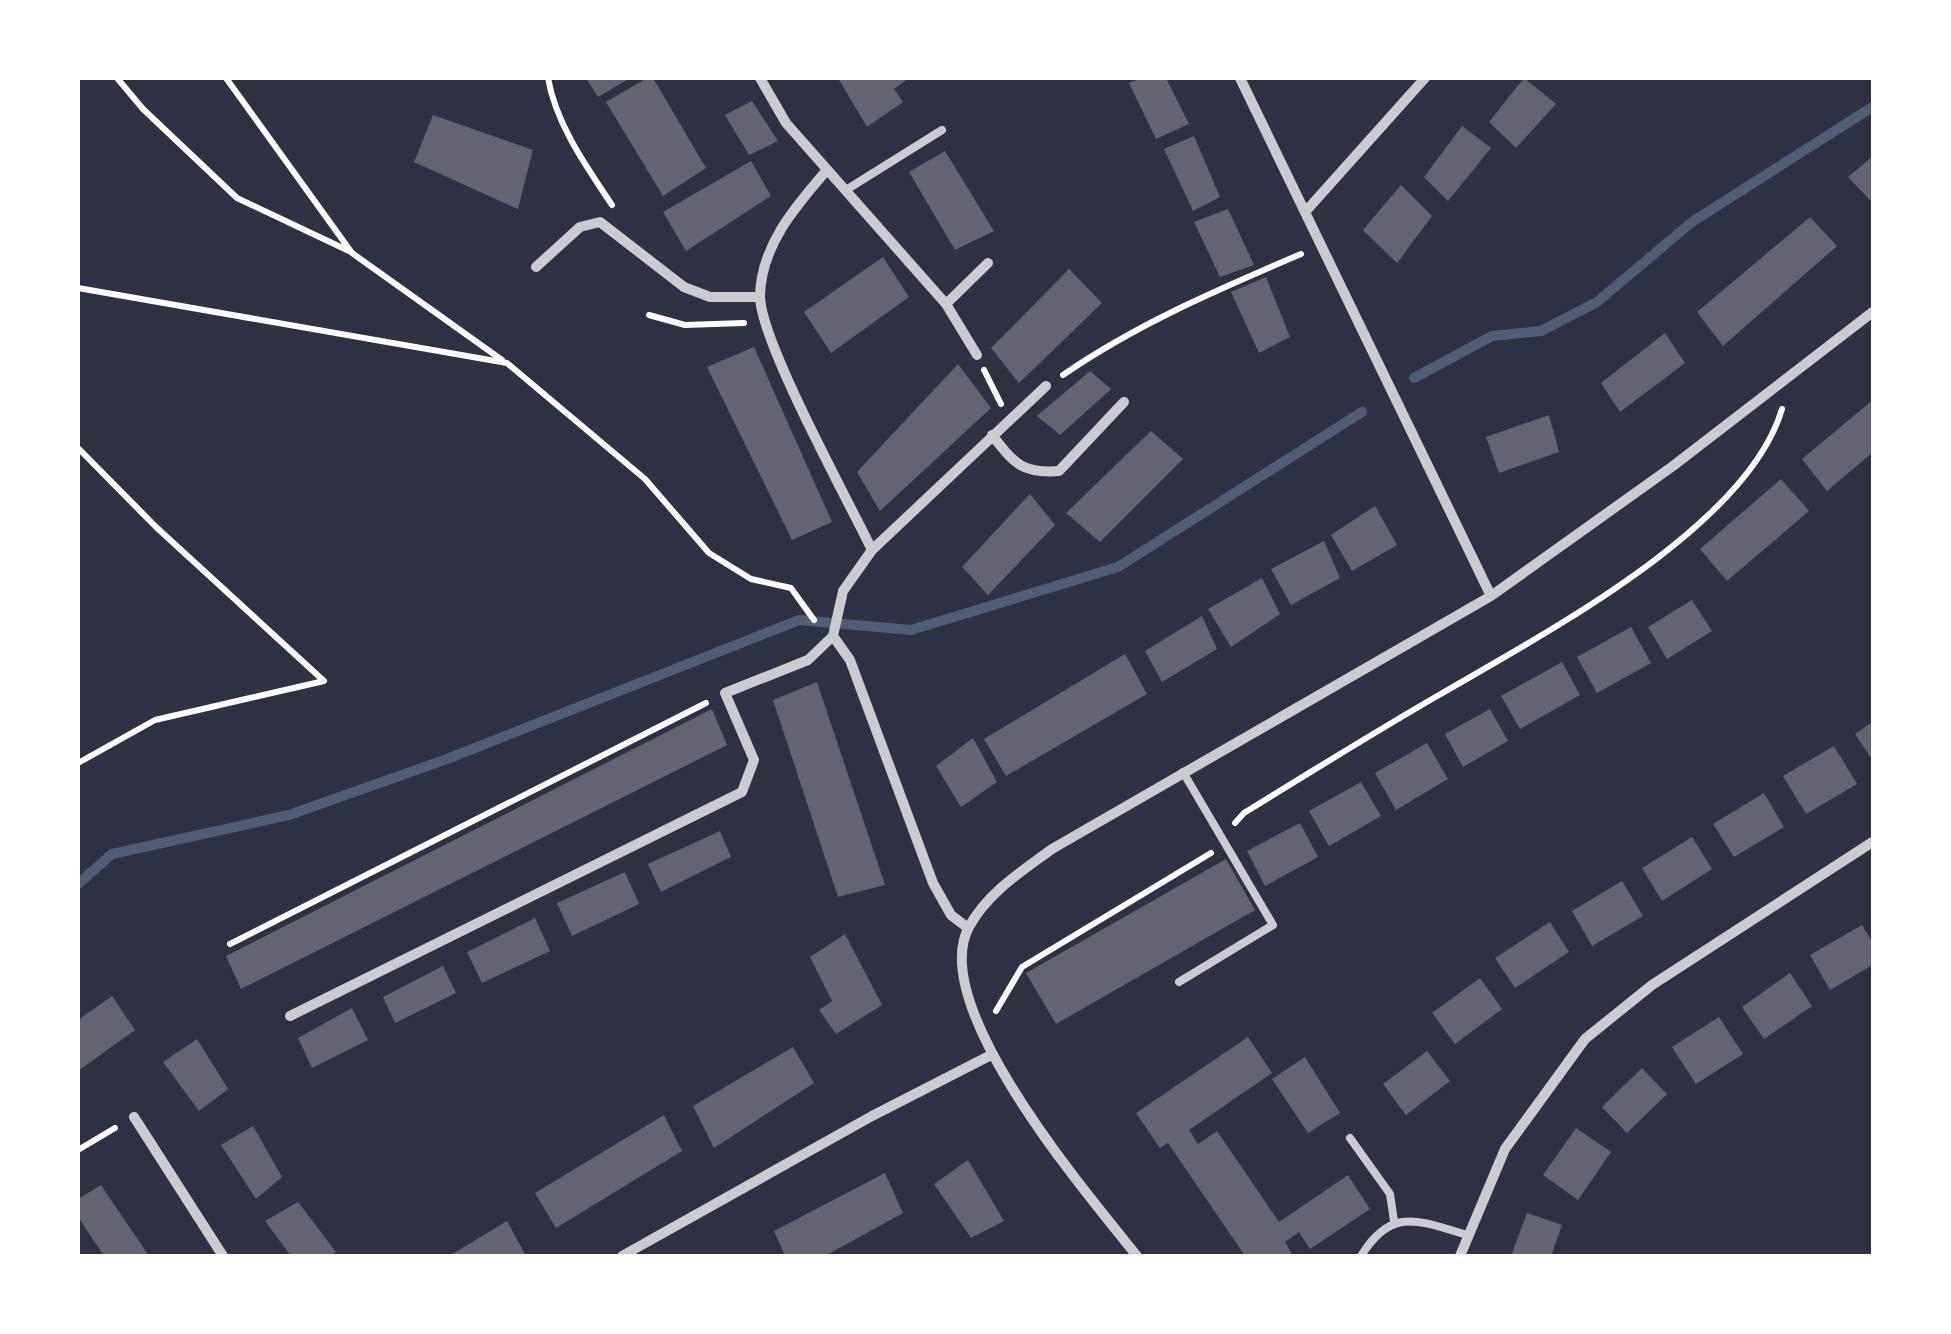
<svg xmlns="http://www.w3.org/2000/svg" width="1951" height="1334" font-family="'Noto Sans',sans-serif">
	<style>
		.lines { fill: none; stroke-linecap: round; stroke-linejoin: round }
		.stream { stroke: #4f5d75; stroke-width: 10 }
		.building { fill: #626471 }
		.path { stroke: #fff; stroke-width: 6 }
		.service { stroke: #caccd0; stroke-width: 8 }
		.minor { stroke: #caccd0; stroke-width: 10 }
	</style>
	<rect width="100%" height="100%" fill="#2d3142"/>
	<g class="lines">
		<path class="stream" d="M1414 378 1492 336 1541 331 1597 302 1692 222 1874 106
			M78 884 112 854 289 815 447 759 799 620 911 630 1118 567 1362 412"/>
	</g>
	<path class="building" d="M586 78H630L598 97Z
		M647 78H653L706 168 663 196 606 102Z
		M838 78H909L894 89 903 102 867 127Z
		M1141 78H1166L1189 124 1156 139 1129 83Z
		M1524 78 1556 104 1516 148 1489 122Z
		M752 101 778 141 749 155 725 115Z
		M433 115 533 150 518 209 414 162Z
		M1462 126 1491 148 1448 201 1424 177Z
		M1194 136 1220 197 1193 211 1164 149Z
		M945 151 994 231 955 250 909 172Z
		M1874 155V197L1870 200 1848 177Z
		M751 161 771 196 686 251 663 212Z
		M1401 185 1432 216 1397 263 1363 230Z
		M1228 209 1254 265 1220 277 1194 222Z
		M1810 217 1837 246 1723 346 1697 312Z
		M883 257 909 297 831 353 804 312Z
		M1069 269 1102 303 1019 383 991 348Z
		M1266 277 1290 337 1259 353 1231 292Z
		M1665 333 1685 363 1620 412 1601 383Z
		M754 347 832 522 792 540 707 367Z
		M958 364 991 408 880 511 857 472Z
		M1090 371 1111 389 1060 435 1037 416Z
		M1874 399V451L1827 491 1802 459Z
		M1549 415 1559 452 1499 473 1486 437Z
		M1151 431 1183 459 1100 542 1066 513Z
		M1781 479 1809 511 1727 581 1700 549Z
		M1030 494 1055 525 988 595 962 567Z
		M1375 506 1397 545 1352 571 1331 535Z
		M1324 541 1340 578 1291 605 1271 569Z
		M1262 578 1280 614 1231 647 1208 609Z
		M1692 600 1712 631 1667 659 1648 627Z
		M1202 616 1217 649 1162 682 1145 651Z
		M1631 627 1651 663 1597 693 1577 657Z
		M1125 654 1147 694 1006 776 984 739Z
		M1562 662 1580 695 1520 729 1501 696Z
		M817 682 885 885 838 897 773 700Z
		M712 709 727 745 241 989 226 956Z
		M1490 709 1508 741 1463 767 1445 734Z
		M1874 721V762L1855 734Z
		M973 738 997 782 961 807 936 766Z
		M1427 743 1448 779 1396 810 1375 773Z
		M1834 746 1857 784 1806 814 1783 776Z
		M1361 782 1381 816 1329 846 1309 811Z
		M1764 793 1784 827 1734 857 1713 824Z
		M1300 823 1318 857 1265 886 1247 851Z
		M720 831 731 857 661 892 648 864Z
		M1692 837 1712 869 1662 901 1642 868Z
		M1226 859 1255 910 1056 1024 1026 973Z
		M625 872 639 904 572 936 557 903Z
		M1622 881 1643 916 1592 946 1572 911Z
		M535 918 550 951 482 983 467 952Z
		M1550 922 1569 952 1515 988 1495 958Z
		M1862 925 1874 945V964L1830 990 1810 955Z
		M845 934 882 1005 836 1034 819 1010 832 1001 810 957Z
		M443 966 456 993 395 1023 383 997Z
		M1790 973 1812 1006 1764 1039 1742 1007Z
		M1480 978 1502 1009 1455 1044 1432 1013Z
		M112 996 135 1030 78 1071V1020Z
		M352 1008 368 1040 312 1068 298 1038Z
		M1719 1017 1743 1054 1696 1084 1672 1047Z
		M1248 1037 1272 1073 1189 1130 1198 1144 1217 1131 1279 1222 1348 1175 1370 1209 1310 1249 1299 1232 1285 1242 1292 1254 1289 1256H1245L1168 1143 1160 1148 1136 1113Z
		M197 1039 228 1089 199 1111 163 1062Z
		M793 1047 814 1083 714 1148 693 1106Z
		M1427 1051 1450 1081 1406 1115 1383 1084Z
		M1305 1057 1340 1113 1308 1133 1272 1079Z
		M1642 1068 1667 1094 1627 1133 1602 1107Z
		M664 1115 682 1151 556 1228 535 1193Z
		M253 1126 282 1177 256 1199 221 1145Z
		M1576 1128 1611 1152 1578 1200 1543 1175Z
		M968 1160 1004 1221 971 1238 934 1184Z
		M885 1173 903 1213 825 1256H785L774 1231Z
		M101 1185 149 1256H104L78 1217V1199Z
		M298 1202 336 1252 330 1256H291L265 1221Z
		M1527 1213 1562 1225 1551 1256H1511Z
		M507 1221 526 1256H449Z"/>
	<g class="lines">
		<path class="path" d="M117 78 143 109 237 198 349 251
			M226 78 352 253 502 360
			M548 78C556 124 586 166 612 205
			M78 288 507 363 645 479 709 553 751 579 791 588 814 620
			M649 315 685 325 744 323
			M984 370 1001 404
			M1063 375C1137 324 1219 289 1301 254
			M78 448 156 527 324 681 155 720 78 763
			M1235 823 1244 813C1309 773 1373 733 1439 695 1541 635 1747 528 1782 409
			M230 944 706 703
			M996 1011 1022 967 1211 853
			M78 1150 115 1128"/>
		<path class="service" d="M846 190 942 130
			M1179 982 1273 925 1183 772
			M1350 1138 1390 1194 1394 1221
			M1361 1256C1392 1206 1418 1221 1468 1235"/>
		<path class="minor" d="M760 78 786 123 946 304 988 263
			M1240 78 1491 596
			M827 170C796 206 761 245 760 296 760 341 848 500 872 550
			M1306 211 1425 78
			M536 267 580 227 600 222 684 287 710 297H760
			M946 304 977 355
			M992 435C1014 463 1022 474 1059 471L1124 402
			M968 928 951 915 933 883 850 660 833 636 843 591 872 550 1046 386
			M290 1016 742 792 754 760 725 693 808 660 833 636
			M134 1117 223 1256
			M622 1256 872 1116 993 1054
			M1137 1256C1089 1196 926 1006 969 927 987 893 1022 871 1052 849L1491 596 1673 466 1874 311
			M1460 1256 1505 1149 1585 1039 1652 985 1874 841"/>
	</g>
	<rect width="1951" height="1334" fill="none" stroke="#ffffff" stroke-width="160"/>
</svg>
